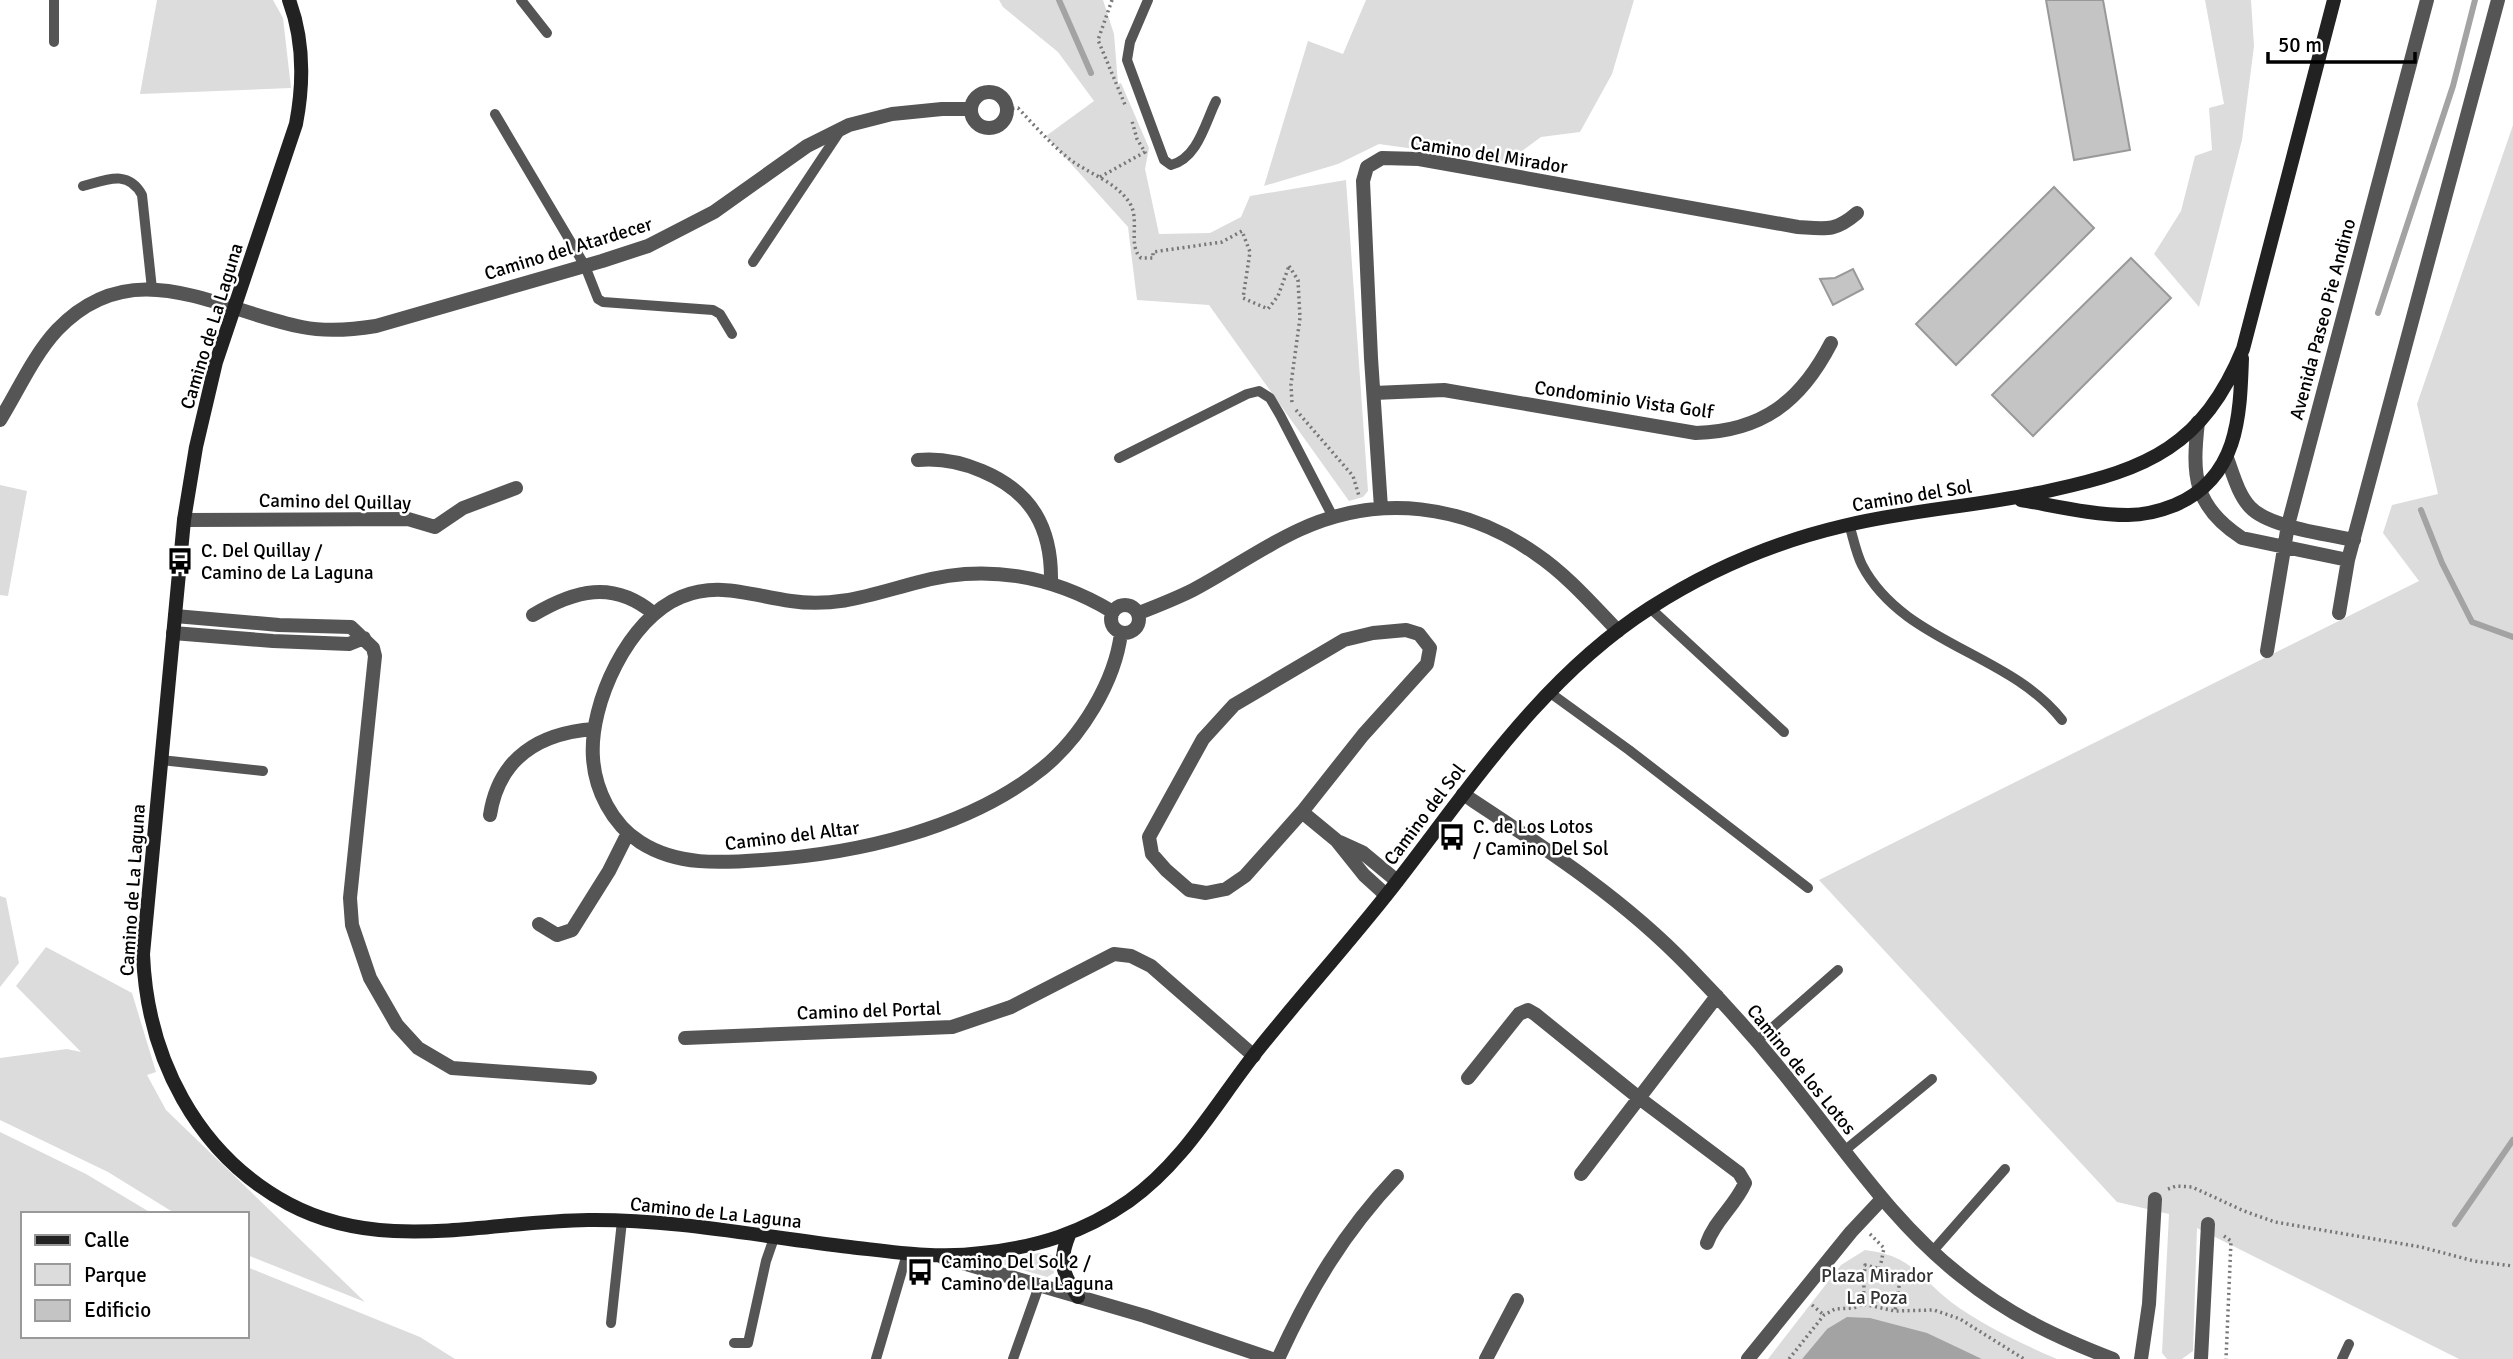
<svg xmlns="http://www.w3.org/2000/svg" width="2513" height="1359" font-family="Signika,sans-serif">
	<style>
		.green { fill: #dcdcdc }
		.water { fill: #a3a3a3 }
		.lines { fill: none; stroke-linecap: round; stroke-linejoin: round }
		.stream { stroke: #a3a3a3; stroke-width: 6 }
		.building { fill: #c4c4c4; stroke: #999; stroke-width: 2 }
		.path { stroke: #777; stroke-width: 3.5; stroke-dasharray: 2 3.5; stroke-linecap: butt }
		.lane { stroke: #555; stroke-width: 10 }
		.street { stroke: #555; stroke-width: 14 }
		.secondary { stroke: #222; stroke-width: 14 }
		.labels { text-anchor: middle; stroke-width: 5; stroke-linejoin: round; paint-order: stroke }
		.street-label { font-size: 19px; fill: #000; stroke: #fff }
		.poi-label { font-size: 19px; fill: #000; stroke: #fff; text-anchor: start }
		.park-label { font-size: 19px; fill: #333; stroke: #fff }
	</style>
	<rect width="100%" height="100%" fill="#fff"/>
	<path class="green" d="M157 0H273L283 18 291 88 140 94Z
		M999 0H1103L1114 34 1118 84 1121 83 1149 148 1145 169 1159 234 1210 233 1241 217 1250 196 1346 180 1368 491 1363 497 1349 501 1209 305 1137 300 1128 227 1046 136 1094 101 1058 52 1003 7Z
		M1366 0H1634L1612 74 1580 132 1541 137 1507 162 1379 144 1338 164 1264 186 1308 41 1343 54Z
		M2205 0H2251L2254 46 2242 140 2199 307 2154 254 2181 211 2195 156 2212 150 2209 108 2224 104Z
		M2513 125V1359H2459L2197 1228 2193 1351 2182 1359H2167L2162 1353 2169 1214 2117 1202 1819 880 2419 581 2383 533 2392 505 2438 494 2417 404Z
		M0 485 27 491 8 596 0 595Z
		M0 896 6 898 19 963 0 987Z
		M46 947 132 993 156 1072 147 1075 166 1110 365 1302 247 1255V1214H176L108 1172 0 1120V1058L67 1049 81 1052 16 986Z
		M0 1132 86 1174 153 1214H23V1336H247V1267L420 1337 455 1359H0Z
		M1865 1250C1912 1256 1917 1275 1951 1302 1982 1325 2022 1344 2057 1359H1982L1961 1350 1827 1329 1802 1359H1768L1841 1265Z
		M1039 1253H1048L1052 1256 1054 1273 1047 1277 998 1263 1004 1260Z"/>
	<path class="water" d="M1847 1317 1870 1318 1927 1333 1982 1359H1802L1827 1329Z"/>
	<g class="lines">
		<path class="stream" d="M1059 0 1091 73
			M2378 313 2453 86 2475 0
			M2421 510 2442 563 2472 622 2513 637
			M2455 1224 2513 1140"/>
	</g>
	<path class="building" d="M2046 0H2103L2130 150 2074 160Z
		M2054 187 2094 228 1956 365 1916 324Z
		M2131 258 2171 298 2033 436 1992 395Z
		M1853 269 1863 289 1833 305 1820 279 1835 278Z"/>
	<g class="lines">
		<path class="path" d="M1112 0 1098 40 1126 107
			M1007 109 1018 108C1034 125 1050 143 1068 158 1087 173 1115 181 1129 202 1141 219 1127 245 1141 258H1153V252L1222 242 1242 231 1250 252 1243 298 1268 309 1278 296 1289 266
			M1100 177 1145 152 1137 139 1132 121
			M1289 266 1298 280 1300 318 1291 384 1292 404
			M1296 410 1353 476 1359 496
			M2168 1189 2176 1186 2192 1187 2244 1211 2275 1222 2421 1247 2474 1261 2513 1266
			M1870 1234 1884 1248 1880 1268
			M2224 1236 2231 1241 2226 1359
			M1863 1304 1865 1265 1901 1274 1895 1311
			M1812 1305 1824 1315
			M1789 1359 1824 1315 1835 1309 1854 1308 1863 1304 1895 1311 1934 1310 1960 1319 2024 1359"/>
		<path class="lane" d="M521 0 547 33
			M1148 0 1130 42 1127 60 1164 160 1171 165C1198 158 1205 123 1216 101
			M54 42V0
			M495 114 585 266 598 299 603 302 713 310 720 314 732 334
			M83 186C106 180 128 169 142 195L152 289
			M753 262 840 131
			M1119 458 1247 394 1259 391 1270 398 1280 415 1333 517
			M1849 524C1853 537 1856 553 1862 565 1903 644 2009 652 2062 720
			M1650 608 1784 732
			M1549 692 1629 750 1808 888
			M161 760 263 771
			M1756 1042 1838 970
			M1844 1151 1932 1079
			M1932 1252 2005 1169
			M611 1323 622 1221
			M734 1343H748L766 1261 774 1238
			M876 1359 907 1254
			M1013 1359 1039 1286
			M2342 1359 2349 1344"/>
		<path class="street" d="M971 110a18 18 0 1 1 36 0a18 18 0 1 1-36 0Z
			M1374 393 1444 390 1696 433C1763 431 1801 401 1831 343
			M0 420C18 391 33 356 57 330 133 250 216 310 302 327 327 332 351 330 376 326L602 261 648 246 714 212 807 146 849 125 892 114 942 109H971
			M2198 422C2192 475 2193 506 2242 538L2348 560
			M2227 458C2233 474 2238 494 2250 507 2268 527 2327 534 2354 540
			M918 460C940 458 961 462 982 471 1032 492 1052 528 1051 582
			M1381 508 1371 358 1363 181 1367 167 1382 158 1419 159 1798 227C1826 229 1835 232 1857 213
			M184 520 408 519 435 527 463 508 516 488
			M1111 619a14 14 0 1 1 28 0a14 14 0 1 1-28 0Z
			M1113 612C1052 575 984 563 915 583 873 594 836 608 791 601 753 596 719 581 681 597 629 618 589 703 593 758 595 790 612 824 640 842 677 866 721 863 762 860 856 854 968 829 1043 768 1081 737 1115 682 1121 633
			M1139 613C1157 606 1175 599 1193 590 1229 571 1262 547 1299 530 1379 493 1465 504 1536 554 1567 575 1592 604 1618 631
			M2339 613 2348 560 2498 0
			M533 615C575 590 613 580 653 613
			M175 616 279 625 351 627 373 648 375 656 350 898 352 925 370 978 397 1025 418 1048 452 1068 590 1078
			M1406 630 1419 634 1430 648 1427 664 1363 735 1302 812 1245 876 1226 889 1206 893 1189 890 1166 870 1152 854 1149 837 1203 739 1234 705 1344 640 1373 633Z
			M173 633 273 641 349 644 364 638
			M2267 651 2288 525 2427 0
			M1463 794C1542 846 1623 898 1689 967 1728 1007 1766 1050 1800 1094 1851 1158 1896 1225 1961 1276 2009 1315 2056 1337 2113 1359
			M1302 812 1336 840 1364 875 1386 895
			M490 815C499 757 540 733 594 729
			M1340 842 1362 852 1397 881
			M539 924 557 935 572 930 609 871 628 833
			M685 1038 952 1027 1011 1007 1114 954 1131 956 1151 966 1254 1056
			M1468 1078 1519 1014 1528 1010 1535 1014 1639 1098 1739 1173 1745 1183C1735 1206 1715 1220 1707 1243
			M1581 1174 1717 996
			M942 1257 1145 1316 1272 1359
			M1278 1359C1310 1289 1344 1232 1397 1176
			M1486 1359 1517 1300
			M1748 1359 1851 1232 1882 1199
			M2141 1359 2149 1304 2155 1199
			M2201 1359 2208 1224"/>
		<path class="secondary" d="M289 0C304 40 304 82 296 124L216 362 196 447 184 520 143 954C147 1057 196 1154 289 1204 383 1254 487 1221 588 1220 676 1219 763 1237 850 1247 894 1252 937 1259 982 1253 1037 1247 1083 1233 1129 1201 1184 1162 1216 1103 1257 1051 1301 996 1348 944 1392 888 1470 788 1541 678 1650 608 1709 570 1775 542 1843 526 1912 509 1983 506 2052 490 2148 469 2203 446 2243 349L2334 0
			M2021 500C2056 506 2093 515 2128 515 2144 515 2160 511 2175 505 2238 478 2240 418 2242 358
			M1069 1235C1058 1262 1062 1273 1078 1297"/>
	</g>
	<defs>
		<symbol id="bus-bare" viewBox="-9 -9 18 18"><path d="M-5-6H5V4H4V6H2V4H-2V6H-4V4H-5ZM-3.5-4V0h7V-4ZM-3.5 1.2v1.5H-2V1.2ZM2 1.2v1.5H3.5V1.2Z" fill="#000" stroke="#fff" stroke-width="2.5" paint-order="stroke"/></symbol>
	</defs>
	<g fill-rule="evenodd">
		<use href="#bus-bare" x="161" y="542" width="38" height="38"/>
		<use href="#bus-bare" x="1433" y="818" width="38" height="38"/>
		<use href="#bus-bare" x="901" y="1253" width="38" height="38"/>
	</g>
	<g class="labels">
		<g class="street-label">
			<text transform="translate(1489 154) rotate(9)" y="7">Camino del Mirador</text>
			<text transform="translate(568 248) rotate(-17)" y="7">Camino del Atardecer</text>
			<text transform="translate(2322 319) rotate(-75)" y="7">Avenida Paseo Pie Andino</text>
			<text transform="translate(211 326) rotate(-73)" y="7">Camino de La Laguna</text>
			<text transform="translate(1624 399) rotate(8)" y="7">Condominio Vista Golf</text>
			<text transform="translate(1912 495) rotate(-9)" y="7">Camino del Sol</text>
			<text transform="translate(335 501) rotate(1)" y="7">Camino del Quillay</text>
			<text transform="translate(1424 814) rotate(-53)" y="7">Camino del Sol</text>
			<text transform="translate(792 835) rotate(-7)" y="7">Camino del Altar</text>
			<text transform="translate(132 890) rotate(-86)" y="7">Camino de La Laguna</text>
			<text transform="translate(869 1010) rotate(-2)" y="7">Camino del Portal</text>
			<text transform="translate(1802 1069) rotate(51)" y="7">Camino de los Lotos</text>
			<text transform="translate(716 1212) rotate(6)" y="7">Camino de La Laguna</text>
		</g>
		<g class="poi-label">
			<text x="201" y="557">C. Del Quillay /<tspan x="201" dy="22">Camino de La Laguna</tspan></text>
			<text x="1473" y="833">C. de Los Lotos<tspan x="1473" dy="22">/ Camino Del Sol</tspan></text>
			<text x="941" y="1268">Camino Del Sol 2 /<tspan x="941" dy="22">Camino de La Laguna</tspan></text>
		</g>
		<g class="park-label">
			<text x="1877" y="1282">Plaza Mirador<tspan x="1877" dy="22">La Poza</tspan></text>
		</g>
	</g>
	<rect x="21" y="1212" width="228" height="126" fill="#ffffff" stroke="#999999" stroke-width="2"/>
	<rect x="35" y="1235" width="35" height="10" fill="#222222" stroke="#999999" stroke-width="2"/>
	<text x="84" y="1247" font-size="21" fill="#000000">Calle</text>
	<rect x="35" y="1264" width="35" height="21" fill="#dcdcdc" stroke="#999999" stroke-width="2"/>
	<text x="84" y="1282" font-size="21" fill="#000000">Parque</text>
	<rect x="35" y="1300" width="35" height="21" fill="#c4c4c4" stroke="#999999" stroke-width="2"/>
	<text x="84" y="1317" font-size="21" fill="#000000">Edificio</text>
	<path d="M2268 52v10h147v-10" fill="none" stroke="#000000" stroke-width="3.5"/>
	<text x="2278" y="52" font-size="21" fill="#000000" stroke="#ffffff" stroke-width="5" paint-order="stroke">50 m</text>
</svg>
